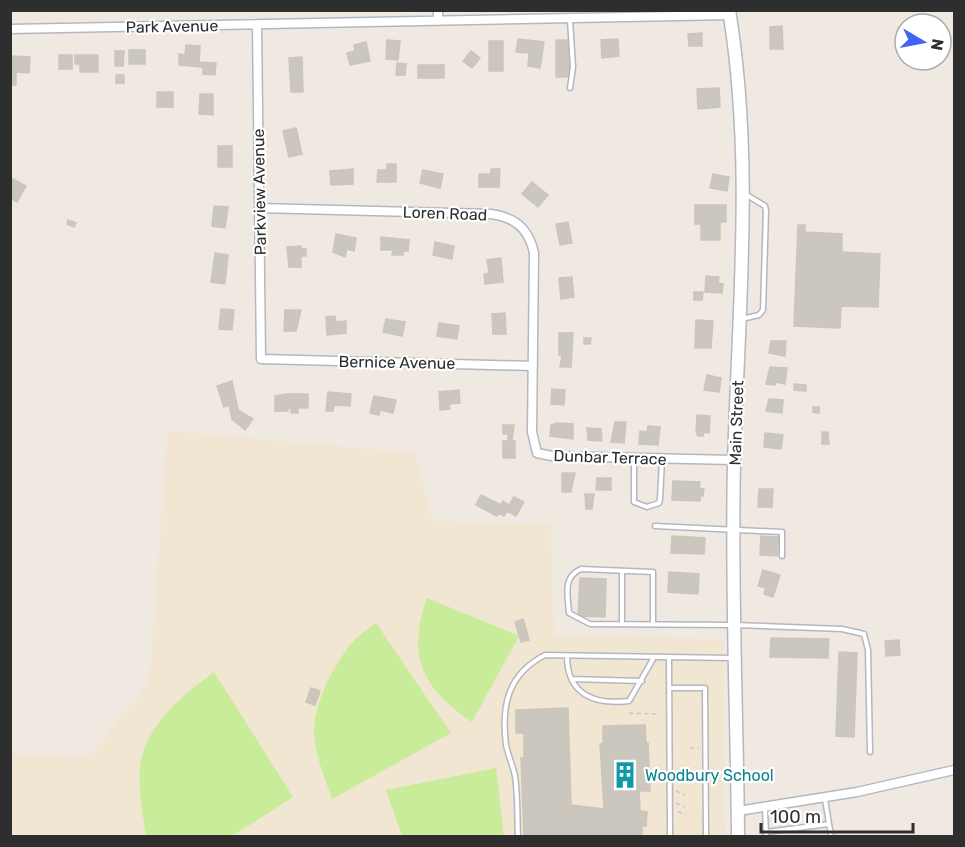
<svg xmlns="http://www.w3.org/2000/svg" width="965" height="847" font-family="Rubik,sans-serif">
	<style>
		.education { fill: #f0e6d1 }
		.pitch { fill: #c9ec9a }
		.building { fill: #cbc7bf; stroke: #cbc5ba; stroke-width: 1.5 }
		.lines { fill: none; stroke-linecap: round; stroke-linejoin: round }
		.service-casing { stroke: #b4b7c1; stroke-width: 7 }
		.minor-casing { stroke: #b4b7c1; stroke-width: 11 }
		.secondary-casing { stroke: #b4b7c1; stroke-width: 15 }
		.path { stroke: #c9c9c9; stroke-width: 1.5; stroke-dasharray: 4.5 3; stroke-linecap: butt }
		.service { stroke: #fff; stroke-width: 4 }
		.minor { stroke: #fff; stroke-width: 8 }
		.secondary { stroke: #fff; stroke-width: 12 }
		.labels { text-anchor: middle; stroke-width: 4.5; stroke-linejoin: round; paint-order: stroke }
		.street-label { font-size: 16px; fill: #2e2e2e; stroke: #fff }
		.culture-label { font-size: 16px; fill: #0d838f; stroke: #fff; text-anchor: start }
	</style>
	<rect width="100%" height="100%" fill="#efe9e1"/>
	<path class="education" d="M168 431 415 453 432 521 551 525 554 635 723 639 726 836H11V754L89 757 149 682Z"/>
	<path class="pitch" d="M427 598 519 636 472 722C423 688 406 658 427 598Z
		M376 623 451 733 332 799C325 779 315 755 314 732 314 703 333 666 351 644 357 636 368 629 376 623Z
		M214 672 293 797 232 836H146C143 814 138 790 140 768 144 726 184 694 214 672Z
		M496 768 504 836H402L386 790Z"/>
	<path class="building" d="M782 26 783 49H770V27Z
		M702 33V46H689L688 34Z
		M518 39 544 42 540 68 528 66 529 53 516 52Z
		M618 39 619 56 602 58 601 40Z
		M387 40 400 41 398 60 386 59Z
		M556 40H570V77H556Z
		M489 41H503V71H489Z
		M366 42 370 61 350 65 347 53 355 51 354 45Z
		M186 45 200 46 199 62 216 63 215 75 203 74V67L179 65V54L185 55Z
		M129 50H145V64H129Z
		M115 51H124L123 66H115Z
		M471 51 480 58 472 68 463 61Z
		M59 55H72V69H59Z
		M75 55H98V72H80V64H75Z
		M10 56 30 57 29 73 16 72V85H10Z
		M302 57 303 92H291L289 58Z
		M397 63 406 64 405 75H396Z
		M418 65H444V78H418Z
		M116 75H124V83H116Z
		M719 88 720 107 698 109 697 89Z
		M157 92H173V107H157Z
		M200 94H213V115L199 114Z
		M296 128 302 154 289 157 283 131Z
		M218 146H232V167H218Z
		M387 164H396V182H377L378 170H387Z
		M353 169V184L331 185 330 171Z
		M491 169H500L499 187H479V174H491Z
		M423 170 443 174 440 188 420 183Z
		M713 174 729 177 727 191 710 188Z
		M13 179 26 186 17 202 10 198Z
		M532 182 548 195 538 207 522 194Z
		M695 205H726V222H720V240H701V224H695Z
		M214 206 228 207 225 228 212 226Z
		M68 220 76 223 74 227 67 224Z
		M568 222 572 243 560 245 556 224Z
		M798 225H805V232L842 234V252L880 254 878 307 841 306 840 328 794 326Z
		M336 234 356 238 354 251 347 249 345 257 333 252Z
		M381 237 409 240 408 251H403V255H392L393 250H381Z
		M435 242 454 246 452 259 433 255Z
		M301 246V249H306V256H301V267H289L287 247Z
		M215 253 228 255 225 284 211 282Z
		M501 258 503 282 485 284 484 274 489 273 487 260Z
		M706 276 719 277 718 283 723 284 722 293 705 292Z
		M572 277 574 297 561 299 559 278Z
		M694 292H703L702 300H694Z
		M221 309 234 310 232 330 219 329Z
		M285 310H301L296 331H284Z
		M505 313 506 334H493L492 314Z
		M335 316 336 322 346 321V333L327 335 326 317Z
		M386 319 405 322 402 336 383 332Z
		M696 320 713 321 711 348H695Z
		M439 323 459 326 457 339 437 336Z
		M559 333H573L571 367H560L562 355H559Z
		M584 338H591L590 344H584Z
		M771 341H786L785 356 769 353Z
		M770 367 787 368 785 384 776 382 775 385 766 384Z
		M707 375 721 378 719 392 704 390Z
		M232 381 238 410 253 419 245 430 232 419 229 405 224 407 217 386Z
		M794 384 806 385V391L794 390Z
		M552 389 565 390 564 405 551 404Z
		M459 390 460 403 449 404 450 409 440 410 439 392Z
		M328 392 351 394 350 406 334 405 333 411H326Z
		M287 394H308V408H298V413H291V408H288V411H275V396Z
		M374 396 396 400 393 413 380 410 379 415 370 413Z
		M769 399 783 400 782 413 766 411Z
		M813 407H819V413L813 412Z
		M697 415 710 416 709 433 704 432 703 436H698L696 432Z
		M615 422H626L624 443 611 442Z
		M557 423 573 424V439L550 436 551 425Z
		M503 425H514L512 441H515V458H503V441H508V434H503Z
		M648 426 660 427 658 445 639 444 640 431 647 432Z
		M587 428 601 429 602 441 588 440Z
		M822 432H828L829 444H822Z
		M765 433 783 435 781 449 764 447Z
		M562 473H575L571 492H562Z
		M597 478H611V490H596Z
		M673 481 700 482 699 488 704 489 703 496H700V501L672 500Z
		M759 489H773L772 507H758Z
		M585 494H594L592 509H586Z
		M481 495 501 505 503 501 509 505 514 497 524 502 516 516 507 511 504 516 499 513 497 516 476 505Z
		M672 536 705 538 704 554 671 553Z
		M761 536 779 537 777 556 760 555Z
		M763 570 780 575 773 597 764 594 766 588 758 586Z
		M669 572 699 574 698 594 668 592Z
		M580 578 606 579 605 617 578 616Z
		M523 619 529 640 521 642 515 622Z
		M771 638 829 639 828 658 770 657Z
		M899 640 900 655 886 656 885 641Z
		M839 652 857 653 854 737 836 736Z
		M311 688 320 691 315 705 306 702Z
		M568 708 571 805 604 809 600 744H603V726L645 725 646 743H648L650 791H639L640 811 647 812 646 826H642V836H524L521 758H524V733H516V710Z"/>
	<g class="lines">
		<defs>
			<path id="service" d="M570 88 573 67 570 20
				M742 319 759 315 763 310 766 211 765 206 745 194
				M634 458V502L647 507 659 503 660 499 662 460
				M655 526 782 532V556
				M622 623V571
				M653 623V572L581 569C562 577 568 596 569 613L590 624 734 625 842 629 864 634 868 650 870 752
				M567 656C567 695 595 705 629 701L653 659
				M669 659 670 836
				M572 679 642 681
				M670 688H705L706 836
				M825 799 831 836
				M765 808 766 836
				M766 832 829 824
				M518 836C517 817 518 796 515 776 513 766 508 755 506 745 501 705 508 674 545 655L732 658"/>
			<path id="minor" d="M438 10V21
				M257 24 261 359 533 366
				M10 29 730 15
				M259 208 491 214C515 217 529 229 534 253L532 432 537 453 552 456 734 460
				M738 811 857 792 954 770"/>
			<path id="secondary" d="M729 10C754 161 738 312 734 464 731 588 737 712 738 836"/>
		</defs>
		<use href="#service" class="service-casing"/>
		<use href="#minor" class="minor-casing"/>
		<use href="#secondary" class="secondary-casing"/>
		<path class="path" d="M629 713 658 714
			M690 748H699
			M676 791 685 795
			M676 803 685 807
			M678 811 685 815"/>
		<use href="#service" class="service"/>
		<use href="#minor" class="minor"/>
		<use href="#secondary" class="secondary"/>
	</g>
	<defs>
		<symbol id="building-bare" viewBox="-9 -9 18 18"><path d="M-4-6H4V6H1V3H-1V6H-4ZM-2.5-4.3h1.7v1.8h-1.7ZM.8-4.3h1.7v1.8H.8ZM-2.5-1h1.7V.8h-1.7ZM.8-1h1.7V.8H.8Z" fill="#0f9aa8" stroke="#fff" stroke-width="2.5" paint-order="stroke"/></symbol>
	</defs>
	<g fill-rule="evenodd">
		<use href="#building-bare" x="606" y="756" width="38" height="38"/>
	</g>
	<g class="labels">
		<g class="street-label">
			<text transform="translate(172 26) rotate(-1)" y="6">Park Avenue</text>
			<text transform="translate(259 192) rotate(-91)" y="6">Parkview Avenue</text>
			<text transform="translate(445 213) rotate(2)" y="6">Loren Road</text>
			<text transform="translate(397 362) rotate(1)" y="6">Bernice Avenue</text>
			<text transform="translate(736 423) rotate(-88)" y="6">Main Street</text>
			<text transform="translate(610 457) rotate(2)" y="6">Dunbar Terrace</text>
		</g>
		<g class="culture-label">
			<text x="645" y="781">Woodbury School</text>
		</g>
	</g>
	<rect width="965" height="847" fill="none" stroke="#2e2e2e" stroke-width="24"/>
	<g transform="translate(923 42) rotate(100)"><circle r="28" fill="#ffffff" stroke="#ababab" stroke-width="1.5"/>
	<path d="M0-4.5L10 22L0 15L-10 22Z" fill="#4264fb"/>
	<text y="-9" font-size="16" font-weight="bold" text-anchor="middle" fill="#2e2e2e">N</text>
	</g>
	<path d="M761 823v9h152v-9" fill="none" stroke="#2e2e2e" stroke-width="3"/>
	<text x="770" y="823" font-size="18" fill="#2e2e2e" stroke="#ffffff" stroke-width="4.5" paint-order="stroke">100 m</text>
</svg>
